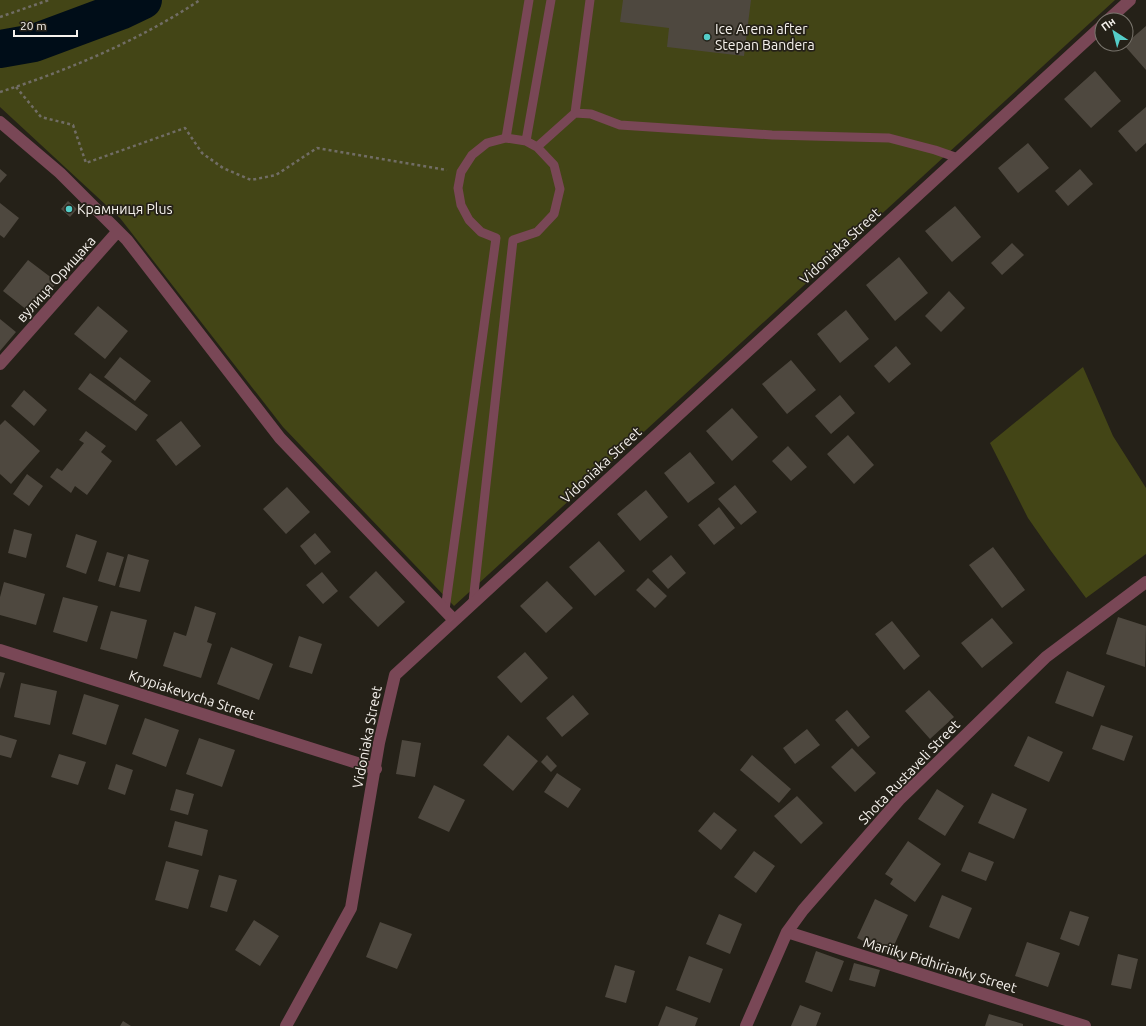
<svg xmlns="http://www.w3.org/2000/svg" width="1146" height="1026" font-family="Ubuntu,sans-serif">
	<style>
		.green { fill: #434516 }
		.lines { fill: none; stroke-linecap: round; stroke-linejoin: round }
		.river { stroke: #000d18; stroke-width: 38 }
		.building { fill: #4e483f }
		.path { stroke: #716d65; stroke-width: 2.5; stroke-dasharray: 3 3; stroke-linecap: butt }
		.lane { stroke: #794756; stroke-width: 9 }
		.street { stroke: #794756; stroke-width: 12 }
		.poi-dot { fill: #54cdc8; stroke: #252118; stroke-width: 1.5 }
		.labels { text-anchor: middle; stroke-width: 3.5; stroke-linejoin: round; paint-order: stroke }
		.poi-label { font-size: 14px; fill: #f6f2ed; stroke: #252118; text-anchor: start }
		.street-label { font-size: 14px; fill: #f6f2ed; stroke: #252118 }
	</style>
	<rect width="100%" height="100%" fill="#252118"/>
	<path class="green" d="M0 0H1115L454 606 283 427 120 218 0 107Z
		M1083 367 1113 436 1146 488V554L1086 598 1051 551 1028 518 990 443Z"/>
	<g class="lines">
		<path class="river" d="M0 49 34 43 120 11 143 0"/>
	</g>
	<path class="building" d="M623 0H751L744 56 667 47 669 28 620 22Z
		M1146 26V70L1124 45Z
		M1095 71 1121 101 1091 128 1064 99Z
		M1146 107V143L1136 152 1118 131Z
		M1028 143 1049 168 1018 193 998 168Z
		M0 169 7 175 0 183Z
		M1080 169 1093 184 1068 206 1055 191Z
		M68 201 77 209 70 217 61 209Z
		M0 203 19 218 4 238 0 235Z
		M955 206 981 237 952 262 925 231Z
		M1012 243 1024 255 1002 275 991 263Z
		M899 257 928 293 895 321 866 285Z
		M28 260 57 282 32 314 3 291Z
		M949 291 965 308 941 332 925 316Z
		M98 306 128 331 105 359 74 334Z
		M846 310 869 339 840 363 817 334Z
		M0 319 16 332 0 351Z
		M896 346 911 364 889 383 874 366Z
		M120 357 151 381 135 401 104 377Z
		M791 360 816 390 787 414 762 384Z
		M90 373 148 415 136 431 78 389Z
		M24 390 47 410 34 426 11 406Z
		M840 395 855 413 831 434 815 416Z
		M732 408 758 437 732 461 706 431Z
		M5 420 40 451 11 484 0 474V425Z
		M181 421 201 446 176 466 156 440Z
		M86 431 106 446 101 452 112 461 87 495 75 486 71 493 50 477 57 468 62 471 84 443 79 440Z
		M848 435 874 465 854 484 827 454Z
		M788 446 807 467 791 481 772 461Z
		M690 452 715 483 688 503 664 473Z
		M27 474 43 486 29 506 13 494Z
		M735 485 757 512 741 525 718 499Z
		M287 487 310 512 286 534 263 509Z
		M646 490 668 517 640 541 617 514Z
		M719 507 735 528 714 545 698 525Z
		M14 529 32 534 26 558 8 553Z
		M315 533 331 552 315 565 300 546Z
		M76 534 97 541 86 574 66 567Z
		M599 541 625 571 595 596 569 567Z
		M993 547 1025 590 1002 608 969 565Z
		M107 552 124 557 115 586 98 581Z
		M128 554 149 560 140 592 119 587Z
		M671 555 686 573 668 589 652 571Z
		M376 571 405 602 378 627 349 597Z
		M322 572 338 591 323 604 306 585Z
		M648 578 667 596 655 608 636 590Z
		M547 581 573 608 546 633 520 606Z
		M4 582 45 594 36 625 0 615V597Z
		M63 597 98 606 87 642 53 632Z
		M195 606 216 613 207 642 212 644 201 678 163 666 174 632 186 636Z
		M111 611 147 620 137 659 100 649Z
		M1118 617 1146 626 1145 667 1106 654Z
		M992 618 1013 643 982 668 961 643Z
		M892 621 920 656 904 670 875 634Z
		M299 636 322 644 312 674 289 667Z
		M231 647 273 664 259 700 217 684Z
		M525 652 548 678 521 703 497 677Z
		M1067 671 1105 686 1093 717 1055 703Z
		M0 672 5 673 0 689Z
		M21 683 57 691 50 725 14 717Z
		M929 690 954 717 930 739 905 711Z
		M84 694 119 705 106 745 72 734Z
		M573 695 589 714 562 737 546 718Z
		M847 710 870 737 858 747 835 720Z
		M145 718 179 730 166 767 132 754Z
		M1101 725 1133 736 1124 761 1092 749Z
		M807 729 820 745 795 764 783 748Z
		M0 735 17 740 11 758 0 755Z
		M508 735 538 761 513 791 483 765Z
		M1028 736 1063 752 1049 782 1014 766Z
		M199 738 235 750 222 787 186 774Z
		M402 740 421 743 415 777 396 774Z
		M852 748 876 773 855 792 831 767Z
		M59 754 86 762 78 785 51 777Z
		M547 755 557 766 551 772 541 762Z
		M752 755 791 789 779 803 740 770Z
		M116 764 133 770 125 795 108 789Z
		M557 773 581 789 568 808 544 792Z
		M434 785 465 800 449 832 418 818Z
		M176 789 194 794 188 815 170 810Z
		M937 789 964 806 945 836 918 819Z
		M992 793 1027 809 1014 839 978 823Z
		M797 796 823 823 801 844 774 816Z
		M714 812 737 830 721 850 698 831Z
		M175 821 208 830 202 856 168 847Z
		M908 841 941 864 915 902 890 884 893 879 885 874Z
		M754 851 775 866 756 893 734 877Z
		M969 852 994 862 986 881 961 871Z
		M166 861 199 870 188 909 155 900Z
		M219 875 237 880 227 912 210 907Z
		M942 895 972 908 959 939 929 927Z
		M875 899 908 915 890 954 857 938Z
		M1070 911 1089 917 1079 946 1060 939Z
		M719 914 742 924 730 954 706 944Z
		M254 920 279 936 260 966 235 950Z
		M380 922 412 934 397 969 366 957Z
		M1027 942 1060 953 1048 987 1015 976Z
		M816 951 844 961 832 992 805 982Z
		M1118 954 1138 959 1131 989 1111 985Z
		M689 956 723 969 710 1003 676 990Z
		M854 963 880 970 875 987 849 980Z
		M615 965 635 971 626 1003 605 997Z
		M800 1005 821 1013 816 1026H791Z
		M666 1006 698 1018 695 1026H658Z
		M989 1014 1023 1024V1026H985Z
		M123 1021 131 1026H120Z"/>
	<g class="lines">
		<path class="path" d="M0 17 49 0
			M16 87 41 117 73 125 86 163 185 128 202 153 223 168 251 180 276 175 317 148 447 170
			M0 92C69 70 140 40 200 0"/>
		<path class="lane" d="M575 113 591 114 620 125 772 135 889 138 935 150 958 158
			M506 138 529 0
			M526 141 551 0
			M537 147 575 113 590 0
			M445 610 496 238 481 232 469 220 461 205 458 188 461 172 472 155 487 143 506 138 526 141 537 147 554 165 560 189 554 214 537 232 513 240 473 602"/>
		<path class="street" d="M1108 20 1130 0
			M0 122 60 173 127 240 280 438 454 620
			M0 364 118 231
			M0 650 376 769
			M787 932 1085 1026
			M286 1026 351 908 379 743 395 675 1102 26
			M746 1026 787 932 803 910 899 800 1046 657 1146 582"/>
	</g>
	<g class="poi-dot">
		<circle cx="707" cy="37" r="4"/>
		<circle cx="69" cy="209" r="4"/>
	</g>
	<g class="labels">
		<g class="poi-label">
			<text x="715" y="34">Ice Arena after<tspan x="715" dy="16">Stepan Bandera</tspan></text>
			<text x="77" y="214">Крамниця Plus</text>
		</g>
		<g class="street-label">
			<text transform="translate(840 246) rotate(-43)" y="5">Vidoniaka Street</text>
			<text transform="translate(56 279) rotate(-48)" y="5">вулиця Орищака</text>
			<text transform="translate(601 465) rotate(-43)" y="5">Vidoniaka Street</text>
			<text transform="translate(192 695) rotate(18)" y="5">Krypiakevycha Street</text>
			<text transform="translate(367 737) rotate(-79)" y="5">Vidoniaka Street</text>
			<text transform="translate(909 772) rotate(-46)" y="5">Shota Rustaveli Street</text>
			<text transform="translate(940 965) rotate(17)" y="5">Mariiky Pidhirianky Street</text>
		</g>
	</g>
	<g transform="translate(1114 32) rotate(324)"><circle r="19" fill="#252118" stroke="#79756d"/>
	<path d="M0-3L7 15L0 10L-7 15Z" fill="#54cdc8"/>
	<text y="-6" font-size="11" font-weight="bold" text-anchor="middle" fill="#f6f2ed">Пн</text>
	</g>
	<path d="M14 30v6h63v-6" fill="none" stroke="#f6f2ed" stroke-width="2"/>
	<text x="20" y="30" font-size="12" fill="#f6f2ed" stroke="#252118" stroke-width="3" paint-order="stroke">20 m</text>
</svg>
